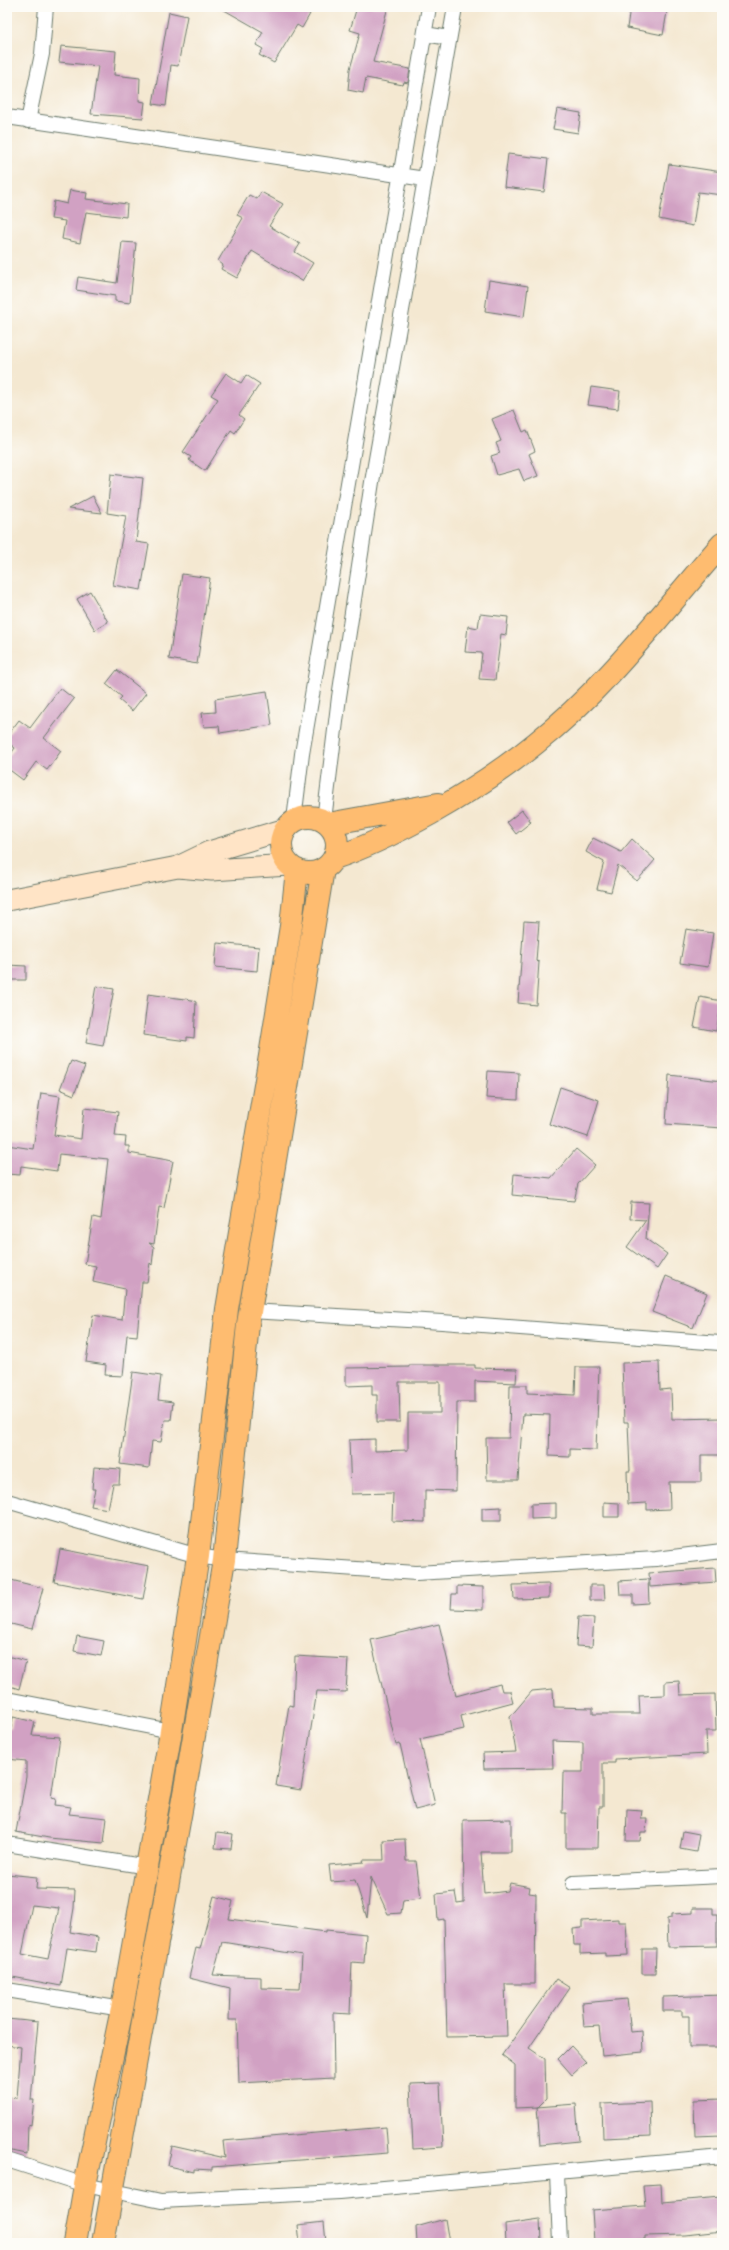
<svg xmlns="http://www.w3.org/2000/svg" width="729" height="2250" font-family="Kalam,sans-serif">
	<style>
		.building { fill: #d1a1c3; fill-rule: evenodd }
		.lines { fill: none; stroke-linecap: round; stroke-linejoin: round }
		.minor-casing { stroke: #6a796b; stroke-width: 16 }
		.secondary-casing { stroke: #6a796b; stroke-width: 23 }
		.primary-casing { stroke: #6a796b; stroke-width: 24 }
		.minor { stroke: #fff; stroke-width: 14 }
		.secondary { stroke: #ffe4c6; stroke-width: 21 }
		.primary { stroke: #febc70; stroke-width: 22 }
	</style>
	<rect width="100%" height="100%" fill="#fdfcf7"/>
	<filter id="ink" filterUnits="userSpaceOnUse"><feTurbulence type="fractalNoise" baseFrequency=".025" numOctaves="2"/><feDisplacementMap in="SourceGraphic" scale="8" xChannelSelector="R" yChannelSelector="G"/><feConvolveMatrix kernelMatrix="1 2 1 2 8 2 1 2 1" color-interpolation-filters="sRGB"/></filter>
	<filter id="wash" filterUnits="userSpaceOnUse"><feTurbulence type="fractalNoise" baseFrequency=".012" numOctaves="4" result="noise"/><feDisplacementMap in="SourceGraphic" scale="16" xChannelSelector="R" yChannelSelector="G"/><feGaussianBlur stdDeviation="0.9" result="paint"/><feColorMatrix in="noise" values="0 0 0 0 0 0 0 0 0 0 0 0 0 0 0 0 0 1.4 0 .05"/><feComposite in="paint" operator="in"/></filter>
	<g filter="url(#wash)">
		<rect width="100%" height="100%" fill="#f4e8d1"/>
		<g id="blocks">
			<path class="building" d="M219 7H307L305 11 310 14 302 28 297 25 274 63 259 55 263 49 256 45 263 32Z
				M357 7H388L373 62 410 69 408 83 404 82 403 85 366 78 363 93 348 90 350 69 360 33 350 30Z
				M630 7H643L667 12 663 35 627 28Z
				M169 12 187 16 178 66 171 65 166 106 153 104Z
				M61 46 116 51 114 75 140 78 139 101 145 102 143 118 91 114 98 66 59 62Z
				M557 109 581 113 578 133 553 129Z
				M508 154 548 159 544 192 504 187Z
				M669 164 722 172V195L698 192 693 226 659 219Z
				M70 190 87 193 86 199 127 204 126 217 86 212 80 243 62 239 65 221 51 219 54 201 67 204Z
				M261 192 283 204 269 226 300 244 295 252 313 263 302 281 252 251 237 278 221 269 223 265 218 261 243 218 237 215 249 195 257 199Z
				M122 242 136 243 130 303 115 301V296L76 290 78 277 117 283Z
				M489 280 528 286 524 317 485 311Z
				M226 373 241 383 246 375 260 384 239 415 244 419 235 433 231 430 205 471 189 460 191 457 183 452 218 399 211 395Z
				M591 387 620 391 618 409 588 405Z
				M514 410 523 432 527 430 535 451 529 454 538 476 524 481 519 469 497 475 491 456 500 453 496 443 501 441 492 419Z
				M111 474 143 478 136 542 149 544 141 590 113 585 126 516 107 513Z
				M93 496 102 513 68 509Z
				M182 574 210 578 197 664 169 659Z
				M90 591 108 622 95 630 77 599Z
				M480 614 508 617 506 635 501 634 495 680 479 679 482 653 465 652 468 626 478 628Z
				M117 670 146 693 132 711 119 700 122 697 106 684Z
				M60 688 74 699 44 738 61 751 47 770 36 762 23 780 7 768V759L15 748 7 742V736L19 720 30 728Z
				M267 691 272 725 220 733 219 726 204 727 202 713 216 712 215 699Z
				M522 810 531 822 516 834 507 822Z
				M593 838 621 852 632 839 655 860 637 881 618 865 611 892 597 889 604 862 586 852Z
				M524 921 539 922 536 961 539 962 536 1005 518 1003Z
				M686 929 713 933 708 967 680 963Z
				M217 943 259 947 257 971 215 967Z
				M7 965 26 966V980H7Z
				M96 986 114 989 103 1046 86 1043Z
				M148 994 192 1000 196 1002 194 1038 187 1037V1041L143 1035Z
				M700 997 722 1001 716 1031 694 1027Z
				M71 1061 85 1066 74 1095 60 1089Z
				M488 1071 519 1073 518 1100 486 1098Z
				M669 1075 722 1081V1128L666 1124Z
				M560 1087 599 1100 588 1137 549 1124Z
				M41 1093 60 1096 54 1135 81 1139 84 1108 118 1112 115 1136 126 1137 125 1146H129V1153L173 1161 164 1208 159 1207 154 1244 149 1243 154 1247 152 1265 150 1263 147 1282H142L137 1336 127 1335 123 1376 105 1375 106 1365 86 1362 93 1315 122 1320 125 1289 93 1282 96 1266 85 1264 93 1217 101 1219 108 1159 59 1154 57 1171 21 1166 20 1175 7 1174V1145L33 1149Z
				M576 1149 595 1165 578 1184 574 1201 512 1195 514 1174 551 1178Z
				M631 1202 649 1203 646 1239 667 1254 657 1269 627 1247 646 1220 630 1219Z
				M666 1276 707 1293 693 1328 652 1312Z
				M659 1362 660 1390 671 1389 672 1419 722 1418V1455H701V1482H669L670 1509 647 1510V1503L628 1504 627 1471H630L628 1422H624L622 1363Z
				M409 1365H475V1368L517 1369 516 1383 475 1381V1402H457L456 1491 425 1490V1522L392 1521 393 1493 351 1494 349 1440 375 1439V1451L408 1450V1413H440V1382H399L400 1422H377V1395H372V1385L346 1386V1368L409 1367Z
				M576 1367H599L596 1450 570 1449V1457L549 1456 550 1415 523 1414 518 1480H487L486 1438H509L510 1385H527V1393L575 1395Z
				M133 1372 161 1376 158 1400 173 1402 171 1420H165L161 1442 152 1441 149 1468 120 1464Z
				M94 1467 120 1469 119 1484H113L108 1509 91 1506 95 1489H92Z
				M604 1502 619 1503V1517H604Z
				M556 1503V1518L531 1519V1504Z
				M501 1507V1521H482V1508Z
				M60 1549 149 1566 143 1599 54 1582Z
				M715 1568 716 1582 650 1587 649 1573Z
				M7 1579 43 1588 32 1629 7 1623Z
				M648 1579 649 1603 633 1604V1595H620L619 1581Z
				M549 1584V1598L514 1599 513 1585Z
				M590 1585H604L605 1600H590Z
				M457 1586 483 1587V1610L451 1609 452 1594H457Z
				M578 1617 594 1618 592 1647 576 1646Z
				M439 1624 456 1696 500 1684 502 1691H510L513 1702 461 1716 464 1729 420 1739 435 1805 415 1810 400 1744 396 1745 371 1640Z
				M77 1636 104 1641 101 1656 74 1651Z
				M7 1656 26 1661 19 1689 7 1685Z
				M295 1656 348 1659 346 1692 317 1691 301 1790 276 1786 289 1705 293 1706Z
				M679 1681 680 1695 715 1694 716 1731H706L707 1754 615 1759V1763H603V1807H599L598 1848H566V1813H562L563 1772H583V1742L552 1741 553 1768 484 1769 483 1753 516 1752 510 1717 532 1691 553 1689 554 1707 593 1708V1714H640L639 1696 665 1695V1682Z
				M13 1717 35 1722 32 1735 60 1737 51 1798 56 1799 55 1805 71 1807 69 1814 107 1818 104 1843 49 1838 16 1832 26 1777V1761L7 1759V1727L11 1728Z
				M627 1809 642 1810 641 1818H647L646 1832H641L640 1841H626Z
				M511 1819V1852H481L484 1894 508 1891 510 1883 530 1887 529 1893 536 1894 535 1984H505L507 2036 447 2037 444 1919 438 1920 436 1894 455 1892 457 1903 464 1902 463 1820Z
				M683 1831 699 1834 696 1852 680 1849Z
				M217 1832 233 1834 231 1849 215 1848Z
				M405 1839 406 1861H416L421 1898 403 1900 401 1913 388 1914 371 1877 367 1918 355 1880 331 1882 329 1865 364 1862 363 1860H384L383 1840Z
				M7 1874 37 1877 36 1889 75 1890 74 1908 70 1932 98 1937 96 1952 67 1948 61 1986 7 1976ZM32 1905 59 1908 48 1959 22 1954Z
				M214 1896 233 1901 229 1919 326 1932V1930L366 1934 364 1963 352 1962 350 2014 333 2013 334 2078 239 2083 237 2020H229L230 1988 189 1978 196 1948 200 1949ZM222 1942 302 1955 300 1989 261 1988V1977L213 1975Z
				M693 1908H713V1914H717V1946L668 1947 667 1919 671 1918V1914L693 1913Z
				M618 1919V1922H626L628 1955 605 1956V1953L580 1954V1945H574L573 1929 582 1928V1921Z
				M642 1949H656L655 1974H642Z
				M556 1979 570 1988 529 2048 545 2059 546 2099 538 2107 515 2108V2065L502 2055Z
				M722 1995V2047H689V2016H682V2011H663V1997Z
				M627 1999 631 2032 642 2031 643 2052 602 2056 599 2026 584 2027 582 2003Z
				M7 2019 38 2022 31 2100H34L31 2125 28 2124 27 2154 7 2150V2097L17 2098 21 2047 7 2045Z
				M571 2046 586 2062 572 2075 558 2059Z
				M440 2083 443 2147 413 2149 410 2084Z
				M722 2099V2136L695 2137 694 2100Z
				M650 2102 651 2136 603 2138 602 2104Z
				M576 2104 579 2141 540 2145 537 2107Z
				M386 2127 388 2153 212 2167V2170L194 2169V2172L168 2166 172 2146 225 2158 223 2141Z
				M661 2184 662 2202 722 2197V2231L685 2235 645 2236V2239L594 2242 592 2210 645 2206 643 2185Z
				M445 2219 449 2243H417L416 2227Z
				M540 2219 541 2243H506L505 2224Z
				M324 2222 326 2243H300L298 2225Z"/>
		</g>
	</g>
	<g filter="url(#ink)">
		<use href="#blocks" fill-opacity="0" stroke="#6a796b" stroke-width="1"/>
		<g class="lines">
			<defs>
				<path id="minor" d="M425 34 449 38
					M7 117 425 179
					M28 121 42 54 46 7
					M294 820 302 754 429 7
					M324 820 339 697 372 482 455 7
					M250 1311 442 1322 720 1343
					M7 1501 198 1556 224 1560 416 1573 656 1559 722 1551
					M7 1699 171 1731
					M7 1844 148 1867
					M573 1883 722 1876
					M7 1990 122 2009
					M7 2160 85 2185 161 2201 340 2192 722 2157
					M557 2174 560 2243"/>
				<path id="secondary" d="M178 867 209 852 286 829
					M7 900 178 867 212 870 289 865"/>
				<path id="primary" d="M281 845a28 28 0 1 1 56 0a28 28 0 1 1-56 0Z
					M328 824 438 804
					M334 858C368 847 399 831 430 814 467 793 503 770 536 743 607 687 662 612 722 544
					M75 2243 85 2185 122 2009 171 1731 198 1556 227 1309 270 1056 291 926 297 870
					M103 2243 187 1777 224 1560 248 1324 323 869"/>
			</defs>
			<use href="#minor" class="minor-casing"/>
			<use href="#secondary" class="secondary-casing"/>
			<use href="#primary" class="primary-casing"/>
			<use href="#minor" class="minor"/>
			<use href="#secondary" class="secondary"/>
			<use href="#primary" class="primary"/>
		</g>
	</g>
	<rect width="729" height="2250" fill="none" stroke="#fdfcf7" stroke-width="24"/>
</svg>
